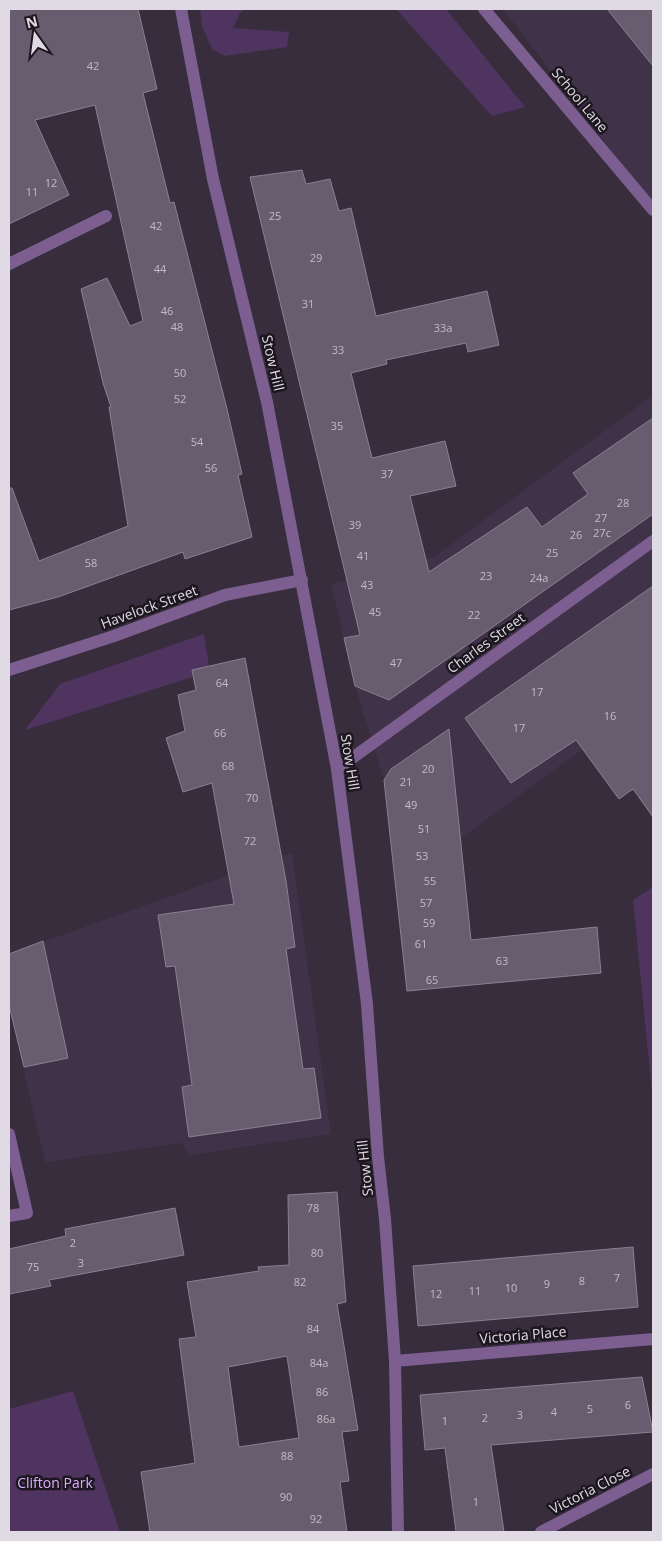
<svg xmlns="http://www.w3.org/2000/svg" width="662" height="1541" font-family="'Open Sans',sans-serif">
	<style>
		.built { fill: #403349 }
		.green { fill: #4f3460 }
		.building { fill: #675d6e; stroke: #8b8093; fill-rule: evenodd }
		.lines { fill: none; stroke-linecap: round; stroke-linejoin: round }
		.minor { stroke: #7c5f90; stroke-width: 12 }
		.tertiary { stroke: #7c5f90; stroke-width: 12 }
		.labels { text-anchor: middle; stroke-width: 5; stroke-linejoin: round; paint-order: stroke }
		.number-label { font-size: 11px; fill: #c2bbc6 }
		.street-label { font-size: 14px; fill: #e0dae4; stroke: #1c171f }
		.park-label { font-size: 14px; fill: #ddadfd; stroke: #1c171f }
	</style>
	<rect width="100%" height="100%" fill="#372d3d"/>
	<path class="built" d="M503 9H653V202L636 183Z
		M653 395V698L461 838 391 845 384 780 355 686 331 584 434 557Z
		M292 853 331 1134 190 1155 181 1143 45 1162 9 1005V954Z"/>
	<path class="green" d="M200 9H246L240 13 233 28 289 32 287 47 225 56 212 49 202 26Z
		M396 9H446L525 107 492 116Z
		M204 634 209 667 192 670 193 677 25 730 60 684Z
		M653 887V1102L633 900Z
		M73 1391 120 1532H9V1409Z"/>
	<path class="building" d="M9 9H138L157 89 143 93 170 203 174 202 227 409 242 474 238 475 252 537 185 559 183 552 58 597 9 610V488H12L39 561 128 526 109 407H111L103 383 81 289 107 278 130 326 143 321 95 105 35 120 69 195 9 224Z
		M607 9H653V66Z
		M302 170 306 184 330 179 339 211 351 208 376 316 487 291 499 345 468 352 466 343 386 360 387 364 351 373 372 458 445 441 456 486 410 496 429 572 527 507 542 527 588 494 573 473 653 418V514L389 700 355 686 344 638 360 635 250 177Z
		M653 586V817L633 789 619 799 576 740 511 783 465 718Z
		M245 658 286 881 295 947 286 949 303 1069 314 1068 321 1118 189 1137 182 1087 192 1085 175 966 166 967 158 915 234 904 212 783 183 792 166 738 185 731 178 695 196 690 192 670Z
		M449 729 471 940 597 927 601 973 407 991 384 780 391 769Z
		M43 941 68 1058 24 1067 9 1005V954Z
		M337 1192 346 1302 337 1304 358 1430 342 1432 349 1481 340 1482 347 1532H150L141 1472 195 1463 179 1339 196 1337 187 1282 259 1271 258 1267 289 1265 288 1195ZM287 1356 299 1438 239 1447 228 1367Z
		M175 1208 184 1255 49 1280 51 1286 9 1294V1249L66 1236 65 1229Z
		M633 1247 638 1307 418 1326 413 1266Z
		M642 1377 653 1432 491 1445 504 1532H456L445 1448 425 1450 420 1395Z"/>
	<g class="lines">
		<path class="minor" d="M484 9 653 210
			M9 264 106 216
			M9 670 114 636 225 595 302 580
			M337 769 653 541
			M9 1134 27 1213 9 1216
			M395 1361 653 1339
			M541 1532 653 1474"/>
		<path class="tertiary" d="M181 9 213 179 267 402 337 769 367 1004 378 1157 385 1219 395 1361 398 1532"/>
	</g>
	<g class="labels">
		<g class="number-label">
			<text x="93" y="70">42</text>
			<text x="51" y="187">12</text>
			<text x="32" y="196">11</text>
			<text x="275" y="220">25</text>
			<text x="156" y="230">42</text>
			<text x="316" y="262">29</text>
			<text x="160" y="273">44</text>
			<text x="308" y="308">31</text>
			<text x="167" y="315">46</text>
			<text x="177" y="331">48</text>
			<text x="443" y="332">33a</text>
			<text x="338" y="354">33</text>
			<text x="180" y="377">50</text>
			<text x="180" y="403">52</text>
			<text x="337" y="430">35</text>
			<text x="197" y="446">54</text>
			<text x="211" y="472">56</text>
			<text x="387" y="478">37</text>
			<text x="623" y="507">28</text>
			<text x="601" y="522">27</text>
			<text x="355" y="529">39</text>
			<text x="602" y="537">27c</text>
			<text x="576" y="539">26</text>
			<text x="552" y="557">25</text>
			<text x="363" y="560">41</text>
			<text x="91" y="567">58</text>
			<text x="486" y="580">23</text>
			<text x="539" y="582">24a</text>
			<text x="367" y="589">43</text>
			<text x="375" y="616">45</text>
			<text x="474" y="619">22</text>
			<text x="396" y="667">47</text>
			<text x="222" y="687">64</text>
			<text x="537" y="696">17</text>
			<text x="610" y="720">16</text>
			<text x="519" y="732">17</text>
			<text x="220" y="737">66</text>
			<text x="228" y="770">68</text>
			<text x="428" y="773">20</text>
			<text x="406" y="786">21</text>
			<text x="252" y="802">70</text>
			<text x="411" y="809">49</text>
			<text x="424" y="833">51</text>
			<text x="250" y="845">72</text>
			<text x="422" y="860">53</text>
			<text x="430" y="885">55</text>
			<text x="426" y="907">57</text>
			<text x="429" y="927">59</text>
			<text x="421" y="948">61</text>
			<text x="502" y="965">63</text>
			<text x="432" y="984">65</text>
			<text x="313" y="1212">78</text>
			<text x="73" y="1247">2</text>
			<text x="317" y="1257">80</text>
			<text x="81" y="1267">3</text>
			<text x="33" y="1271">75</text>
			<text x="617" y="1282">7</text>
			<text x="582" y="1285">8</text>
			<text x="300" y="1286">82</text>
			<text x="547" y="1288">9</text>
			<text x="511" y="1292">10</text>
			<text x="475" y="1295">11</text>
			<text x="436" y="1298">12</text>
			<text x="313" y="1333">84</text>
			<text x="319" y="1367">84a</text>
			<text x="322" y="1396">86</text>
			<text x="628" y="1409">6</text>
			<text x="590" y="1413">5</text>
			<text x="554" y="1416">4</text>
			<text x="520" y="1419">3</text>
			<text x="485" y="1422">2</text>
			<text x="326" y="1423">86a</text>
			<text x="445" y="1425">1</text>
			<text x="287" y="1460">88</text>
			<text x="286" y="1501">90</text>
			<text x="476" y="1506">1</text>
			<text x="316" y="1523">92</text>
		</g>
		<g class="street-label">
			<text transform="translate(580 100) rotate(50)" y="5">School Lane</text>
			<text transform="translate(273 363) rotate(77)" y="5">Stow Hill</text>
			<text transform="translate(149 607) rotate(-20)" y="5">Havelock Street</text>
			<text transform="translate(486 643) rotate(-36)" y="5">Charles Street</text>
			<text transform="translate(350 762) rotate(81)" y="5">Stow Hill</text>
			<text transform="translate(365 1168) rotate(-96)" y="5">Stow Hill</text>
			<text transform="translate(523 1335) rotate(-5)" y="5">Victoria Place</text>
			<text transform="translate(590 1490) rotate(-27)" y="5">Victoria Close</text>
		</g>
		<g class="park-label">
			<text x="55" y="1488">Clifton Park</text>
		</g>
	</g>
	<rect width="662" height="1541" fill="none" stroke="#e0dae4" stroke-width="20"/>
	<g transform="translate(35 35) rotate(346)" stroke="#1c171f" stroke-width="4" paint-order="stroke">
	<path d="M0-4L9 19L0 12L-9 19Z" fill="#e0dae4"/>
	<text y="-8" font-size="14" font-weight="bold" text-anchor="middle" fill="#e0dae4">N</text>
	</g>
</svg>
